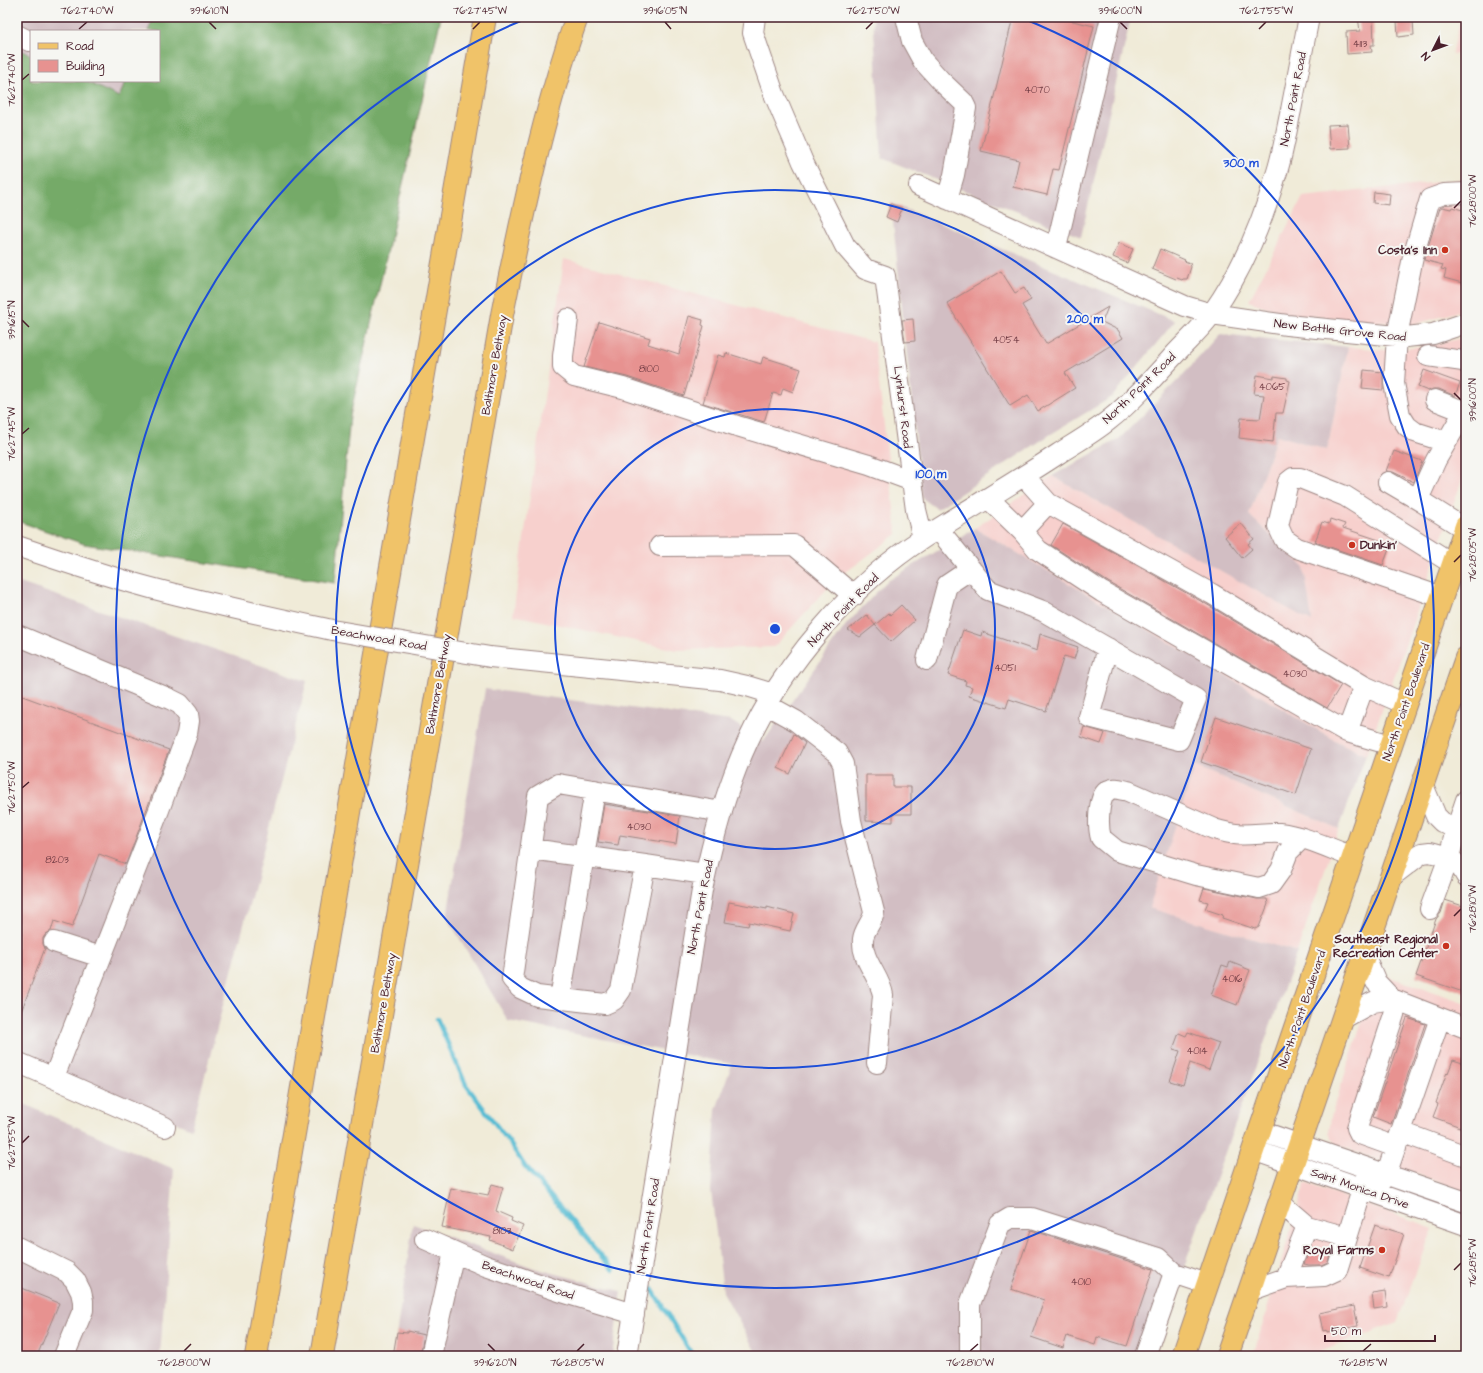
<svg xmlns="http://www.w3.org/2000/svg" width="1483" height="1373" font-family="'Architects Daughter',sans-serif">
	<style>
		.built { fill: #f7d0cd }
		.industrial { fill: #d2bec3 }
		.forest { fill: #74aa67; stroke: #5f6449 }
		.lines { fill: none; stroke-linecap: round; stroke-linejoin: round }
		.stream { stroke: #55bcd3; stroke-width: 4.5 }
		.building { fill: #e79290 }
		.minor-casing { stroke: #9d8582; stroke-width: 22 }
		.major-casing { stroke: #9d8582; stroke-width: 24 }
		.highway-casing { stroke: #9d8582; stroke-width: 24 }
		.minor { stroke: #fff; stroke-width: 20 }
		.major { stroke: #f0c369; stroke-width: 22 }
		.highway { stroke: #f0c369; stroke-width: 22 }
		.minor-bridge-casing { stroke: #9d8582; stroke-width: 22; stroke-linecap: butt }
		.minor-bridge { stroke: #fff; stroke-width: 20 }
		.ticks { fill: none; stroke: #4a1f2b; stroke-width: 1.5 }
		.ring { fill: none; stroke: #1d4ed8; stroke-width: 2 }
		.poi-dot { fill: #c8321e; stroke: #f6f6f2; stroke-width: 1.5 }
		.labels { text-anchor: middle; stroke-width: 4; stroke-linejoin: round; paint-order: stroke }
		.number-label { font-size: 10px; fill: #713c44 }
		.street-label { font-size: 12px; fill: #4a1f2b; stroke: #f6f6f2 }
		.poi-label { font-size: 12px; font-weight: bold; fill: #4a1f2b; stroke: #f6f6f2; text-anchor: end }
		.centre { fill: #1d4ed8; stroke: #f6f6f2; stroke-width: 2 }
		.ring-label { font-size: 12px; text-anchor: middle; font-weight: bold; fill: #1d4ed8; stroke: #f6f6f2; stroke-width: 4; stroke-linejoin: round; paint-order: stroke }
		.neatline { fill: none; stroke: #4a1f2b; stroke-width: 1.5 }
		.ticks-label { font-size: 10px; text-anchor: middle; fill: #4a1f2b }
	</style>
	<rect width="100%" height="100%" fill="#f6f6f2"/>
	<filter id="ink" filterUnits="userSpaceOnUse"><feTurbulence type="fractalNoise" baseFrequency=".025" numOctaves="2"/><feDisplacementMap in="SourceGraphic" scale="8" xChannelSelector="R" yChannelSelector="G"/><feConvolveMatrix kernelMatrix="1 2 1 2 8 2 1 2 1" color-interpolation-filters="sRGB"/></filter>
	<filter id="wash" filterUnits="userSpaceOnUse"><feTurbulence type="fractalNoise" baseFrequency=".012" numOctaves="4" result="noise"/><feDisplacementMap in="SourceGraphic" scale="16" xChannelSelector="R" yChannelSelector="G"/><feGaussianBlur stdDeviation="0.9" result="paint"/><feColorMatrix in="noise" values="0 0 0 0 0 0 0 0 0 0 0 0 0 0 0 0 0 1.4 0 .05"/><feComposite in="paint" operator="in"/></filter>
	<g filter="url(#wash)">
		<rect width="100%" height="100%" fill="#f0ebd8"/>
		<path class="built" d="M1461 17H1466V55L1452 54Z
			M1466 179V309L1413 325 1286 314 1249 301 1303 197Z
			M564 259 874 342 897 534 834 581 774 647 677 650 513 615Z
			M1466 337V468L1397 669 1366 755 1340 743 975 528 1052 476 1311 621 1304 567 1249 515 1277 435 1327 450 1348 347 1385 350 1425 347Z
			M1195 766 1339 829 1297 952 1148 908Z
			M1378 973 1466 1003V1192L1335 1144 1329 1133 1331 1117Z
			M1305 1183 1433 1228 1397 1322 1310 1356H1253Z"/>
		<path class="industrial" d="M17 17H154L148 31H31V55L17 48Z
			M873 17H1131L1081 237 882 158Z
			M85 81H126L119 97Z
			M891 203 1175 321 1112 397 1051 434 937 509 922 498Z
			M1220 334 1348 347 1327 450 1277 435 1249 515 1304 567 1312 622 1052 476 1119 439 1182 376Z
			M975 528 1340 743 1366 755 1339 829 1195 766 1149 908 1297 952 1152 1356H758L723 1292 711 1191 716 1110 732 1064 508 1021 447 917 485 689 731 721 763 742 846 625 886 582Z
			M17 582 307 681 191 1129 17 1056Z
			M17 1101 174 1169 160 1356H17Z
			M413 1224 534 1268 621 1291 612 1356H393Z"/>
		<path class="forest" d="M154 17H441L350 416 335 583 84 544 17 521V48L31 55V81H85L119 97 126 81H159V31H148Z"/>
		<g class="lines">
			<path class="stream" d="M437 1019 466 1085 509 1142 524 1165 613 1270
				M652 1289 693 1356"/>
		</g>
		<g id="blocks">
			<path class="building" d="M1013 17H1056L1094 26 1059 170 1053 169 1047 195 1013 187 1019 160 981 151Z
				M1358 17H1373L1374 45H1371L1372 52 1347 54 1346 32 1360 31Z
				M1413 20 1414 35 1398 37 1397 21Z
				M1348 124 1350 148 1330 149 1328 125Z
				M1374 192 1390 194 1389 205 1373 203Z
				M891 204 902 208 897 222 886 217Z
				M1442 207 1451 209 1452 207 1466 211V284L1444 278 1446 270 1441 269 1443 265 1424 260 1440 208Z
				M1119 243 1133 249 1127 263 1113 257Z
				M1160 249 1185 260 1184 261 1190 263 1191 267 1187 279H1183L1182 280 1177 278 1176 279 1152 269Z
				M1001 271 1015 293 1024 288 1031 300 1022 305 1046 344 1108 307 1102 322 1118 330 1123 338 1065 373 1075 388 1038 411 1028 395 1010 406 947 303Z
				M689 316 703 320 702 325 704 326 684 396 627 377 584 367 599 322 650 338 648 344 679 354Z
				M913 319 915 341 905 342 902 320Z
				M726 353 761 364 763 357 801 369 793 392 783 388 781 395 773 393 764 422 703 403 718 355 725 357Z
				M1364 370 1383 372V390L1362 388Z
				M1424 370 1460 383 1455 396 1439 389H1433L1428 391 1418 387Z
				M1257 375 1274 378V376L1287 378V380L1290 381 1283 413H1276L1273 442 1239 438 1241 418 1260 419 1264 395 1254 394Z
				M1394 451 1422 461 1414 482 1393 472 1386 471Z
				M1330 519 1345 524 1343 528 1391 544 1383 565 1315 542 1322 522 1329 524Z
				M1241 523 1254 539 1248 544 1252 549 1242 558 1225 537Z
				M1063 524 1206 604 1341 685 1327 708 1108 582 1051 545Z
				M901 605 915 620 891 642 875 625 889 613 890 615Z
				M867 615 875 625 860 637 848 630Z
				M963 630 981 636 982 632 1037 651 1040 634 1078 647 1074 659 1064 656 1046 711 1009 699 1006 708 969 696 972 687 965 685 966 681 948 675Z
				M17 694 169 750 126 864 99 854 72 927 54 921 51 931 46 934 43 938V944L45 948 18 1020H17Z
				M1216 717 1311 749 1296 795 1201 762Z
				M1084 727 1105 733 1101 744 1081 737Z
				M794 734 805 743 790 774 778 768Z
				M866 775H893V787H911V814H893V822L866 821Z
				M604 804 680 816 676 844 620 835 618 845 598 842Z
				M1204 888 1257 899H1267L1268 904 1259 927 1255 929 1222 918 1223 915 1205 909 1208 902 1200 900Z
				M1445 900 1466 907V993L1416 976 1436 919 1441 913Z
				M729 902 767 909V907L794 914 790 931 749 922 748 926 725 922Z
				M1230 962 1250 970 1237 1005 1211 995 1222 965 1228 967Z
				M1407 1018 1425 1024 1391 1124 1373 1117Z
				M1188 1032 1219 1043 1209 1070 1190 1063 1183 1085 1170 1081 1180 1051 1173 1049 1179 1033 1186 1036Z
				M1453 1060 1466 1064V1129L1433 1117 1438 1104 1436 1103 1447 1072 1448 1073Z
				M492 1184 503 1187 496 1211 512 1218 511 1221 523 1226 513 1249 490 1240 491 1237 442 1227 451 1188 488 1195Z
				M1375 1225 1404 1234 1389 1278 1360 1268Z
				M1031 1230 1153 1269 1127 1346 1097 1337 1095 1345 1067 1336 1063 1348 1031 1337 1044 1300 1011 1289Z
				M1311 1248 1330 1254 1328 1262 1321 1265H1309L1304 1264Z
				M17 1286 59 1303 37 1356H17Z
				M1385 1291 1387 1307 1374 1309 1372 1293Z
				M1354 1306 1358 1326 1327 1332V1330L1323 1331 1319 1313Z
				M407 1331 424 1335 420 1356H393L397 1332 407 1333Z"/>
		</g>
	</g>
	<g filter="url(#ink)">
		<use href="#blocks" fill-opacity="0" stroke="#9d8582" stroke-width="1"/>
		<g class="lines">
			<defs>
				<path id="minor" d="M755 17 753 33 774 94 803 162 845 246 865 269 885 276 916 510 923 538
					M906 17 912 41 923 61 941 81 963 102 966 108 954 175 947 199
					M17 35 29 41
					M919 186 1185 306 1212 314 1287 325 1406 337 1433 334 1466 323
					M1056 248 1111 17
					M568 319 563 356V367L574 376 623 388 737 426 869 465 912 481
					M1428 356 1463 361 1466 363
					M1435 400 1463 411
					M1461 417 1436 460 1420 495 1422 502 1465 529
					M1446 442 1415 432 1407 426 1400 415 1394 383 1397 336 1413 257 1430 199 1444 194 1466 193
					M1024 476 1048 503 1212 594 1364 686 1405 704
					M1388 482 1422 502
					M988 498 1022 531 1038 550 1102 592 1347 732 1391 745
					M938 529 988 590 1043 611 1196 699 1179 740 1089 717 1108 648
					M1022 531 1048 503
					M17 546C61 561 106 576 151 588 211 604 272 617 332 630
					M660 546 794 545 854 596
					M1441 597 1297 548 1284 539 1278 526 1288 482 1293 478H1300L1345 496 1453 564
					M17 635 170 699 180 704 188 714 189 721 187 734 159 810 54 1077
					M490 657 720 680 747 686 773 694
					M927 660 947 585 971 569
					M767 705 796 721 837 753 843 764 851 821 874 912C873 922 864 929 863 939 861 960 880 976 883 995L877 1063
					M1347 732 1364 686
					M1422 783 1436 816 1442 822 1466 834
					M1301 839 1288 852 1281 870 1271 884 1259 888 1196 875 1117 851 1101 838C1098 828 1097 795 1109 790 1114 787 1122 790 1128 791L1214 829C1221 831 1228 833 1235 834 1250 836 1265 832 1279 833 1304 836 1329 848 1353 857
					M531 849 645 865 621 990 614 1000 605 1004 537 996 520 988 512 979 538 796 558 784 722 812
					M645 865 705 874
					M1392 876 1422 853 1430 852 1449 857 1462 869 1466 876
					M1430 909 1449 857 1456 830 1466 800
					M54 942 101 957
					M1364 954 1376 982 1392 999
					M560 999 595 790
					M1342 1019 1373 1002 1392 999 1466 1028
					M17 1062 165 1127
					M1260 1131 1466 1202
					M1401 1132 1466 1156
					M1396 1147 1360 1134 1357 1128 1398 1002
					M1253 1150 1466 1225
					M1377 1186 1386 1175 1440 1018
					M1307 1226 1347 1237
					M425 1239 486 1266 562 1292 634 1314
					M17 1247 67 1272 75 1280 81 1292 83 1301V1310L64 1356
					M1286 1278 1324 1276 1337 1270 1366 1177
					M1249 1291 1286 1278 1307 1226 1279 1202
					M431 1356 454 1252
					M627 1356 702 890C713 839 726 788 748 741 784 663 853 583 925 537 969 509 1014 483 1058 454 1075 443 1093 433 1109 420 1133 401 1155 376 1176 353 1188 340 1203 327 1213 312 1242 271 1262 223 1276 175 1283 154 1286 132 1291 110 1297 79 1303 48 1309 17
					M970 1356V1304L1000 1224 1010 1218H1032L1158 1258 1174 1273 1207 1284
					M1145 1356 1174 1273"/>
				<path id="major" d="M1183 1356 1466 526
					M1227 1356 1466 658"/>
				<path id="highway" d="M256 1356 485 17
					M322 1356 502 315C522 215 543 114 577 17"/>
			</defs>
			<use href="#minor" class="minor-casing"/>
			<use href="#major" class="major-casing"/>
			<use href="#highway" class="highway-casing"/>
			<use href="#minor" class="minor"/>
			<use href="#major" class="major"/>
			<use href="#highway" class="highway"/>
			<defs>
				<path id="minor-bridge" d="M332 630 490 657"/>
			</defs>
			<use href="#minor-bridge" class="minor-bridge-casing"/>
			<use href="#minor-bridge" class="minor-bridge"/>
		</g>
	</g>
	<path class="ticks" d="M209 22 216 29M665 22 671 29M1120 22 1127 29M79 29 87 22M473 29 480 22M866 29 873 22M1259 29 1266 22M22 80 29 74M1454 208 1461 201M22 320 29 327M1454 393 1461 400M22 434 29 428M1454 562 1461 555M22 788 29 782M1454 916 1461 909M22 1143 29 1136M1454 1270 1461 1263M488 1344 495 1351M184 1351 191 1344M577 1351 584 1344M970 1351 978 1344M1363 1351 1371 1344"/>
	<g class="ring">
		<circle cx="775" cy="629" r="220"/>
		<circle cx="775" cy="629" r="439"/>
		<path d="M1022 18A659 659 0 1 1 528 18"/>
	</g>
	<g class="poi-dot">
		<circle cx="1445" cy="250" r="4"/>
		<circle cx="1352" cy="545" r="4"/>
		<circle cx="1446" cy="946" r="4"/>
		<circle cx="1382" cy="1250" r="4"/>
	</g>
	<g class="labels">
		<g class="number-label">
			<text x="1360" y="47">4113</text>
			<text x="1037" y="93">4070</text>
			<text x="1006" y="343">4054</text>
			<text x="649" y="372">8100</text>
			<text x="1272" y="390">4065</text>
			<text x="1005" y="671">4051</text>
			<text x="1295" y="677">4030</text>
			<text x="639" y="830">4030</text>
			<text x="57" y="863">8203</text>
			<text x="1232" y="982">4016</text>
			<text x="1197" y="1054">4014</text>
			<text x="502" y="1234">8103</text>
			<text x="1081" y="1285">4010</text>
		</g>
		<g class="street-label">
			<text transform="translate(1293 99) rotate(-79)" y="4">North Point Road</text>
			<text transform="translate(1340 330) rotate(6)" y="4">New Battle Grove Road</text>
			<text transform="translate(494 365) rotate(-80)" y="4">Baltimore Beltway</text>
			<text transform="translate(1139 388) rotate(-44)" y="4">North Point Road</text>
			<text transform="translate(903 407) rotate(83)" y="4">Lynhurst Road</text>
			<text transform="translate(843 610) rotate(-46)" y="4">North Point Road</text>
			<text transform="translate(379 638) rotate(10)" y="4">Beachwood Road</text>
			<text transform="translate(438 684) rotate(-80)" y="4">Baltimore Beltway</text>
			<text transform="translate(1406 702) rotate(-71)" y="4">North Point Boulevard</text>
			<text transform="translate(700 907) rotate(-79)" y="4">North Point Road</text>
			<text transform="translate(383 1003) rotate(-80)" y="4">Baltimore Beltway</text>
			<text transform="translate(1302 1009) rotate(-71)" y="4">North Point Boulevard</text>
			<text transform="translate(1360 1188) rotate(19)" y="4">Saint Monica Drive</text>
			<text transform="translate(648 1226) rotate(-81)" y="4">North Point Road</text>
			<text transform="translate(528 1280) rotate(19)" y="4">Beachwood Road</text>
		</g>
		<g class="poi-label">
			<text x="1437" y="254">Costa's Inn</text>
			<text x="1360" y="549" text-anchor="start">Dunkin'</text>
			<text x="1438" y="943">Southeast Regional<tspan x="1438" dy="14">Recreation Center</tspan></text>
			<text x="1374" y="1254">Royal Farms</text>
		</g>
	</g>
	<circle cx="775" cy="629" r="6" class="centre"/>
	<g class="ring-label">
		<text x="1241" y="167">300 m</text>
		<text x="1085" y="323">200 m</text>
		<text x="931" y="478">100 m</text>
	</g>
	<rect width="1483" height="1373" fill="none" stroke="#f6f6f2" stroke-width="44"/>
	<rect x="30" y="30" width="130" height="52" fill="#f6f6f2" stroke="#b1a0a2"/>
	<rect x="38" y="43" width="20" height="6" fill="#f0c369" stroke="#b1a0a2"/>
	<text x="66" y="50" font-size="12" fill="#4a1f2b">Road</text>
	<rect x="38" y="60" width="20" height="12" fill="#e79290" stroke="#b1a0a2"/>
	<text x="66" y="70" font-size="12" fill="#4a1f2b">Building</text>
	<g transform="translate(1433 50) rotate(228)" stroke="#f6f6f2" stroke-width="3" paint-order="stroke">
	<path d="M0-3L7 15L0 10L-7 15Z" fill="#4a1f2b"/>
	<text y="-6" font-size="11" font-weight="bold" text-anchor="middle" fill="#4a1f2b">N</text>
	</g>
	<path d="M1325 1335v6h110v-6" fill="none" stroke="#4a1f2b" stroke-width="2"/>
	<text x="1331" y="1335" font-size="12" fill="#4a1f2b" stroke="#f6f6f2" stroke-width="3" paint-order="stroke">50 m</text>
	<rect x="22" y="22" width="1439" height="1329" class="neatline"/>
	<g class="ticks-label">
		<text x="87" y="14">76°27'40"W</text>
		<text x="209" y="14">39°16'10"N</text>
		<text x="480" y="14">76°27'45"W</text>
		<text x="665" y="14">39°16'05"N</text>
		<text x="873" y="14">76°27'50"W</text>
		<text x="1120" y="14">39°16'00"N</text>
		<text x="1266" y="14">76°27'55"W</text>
		<text transform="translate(11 80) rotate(-90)" y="4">76°27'40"W</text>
		<text transform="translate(1472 201) rotate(-90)" y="4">76°28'00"W</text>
		<text transform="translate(11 320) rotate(-90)" y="4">39°16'15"N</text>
		<text transform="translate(1472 400) rotate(-90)" y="4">39°16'00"N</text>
		<text transform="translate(11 434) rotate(-90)" y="4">76°27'45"W</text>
		<text transform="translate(1472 555) rotate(-90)" y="4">76°28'05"W</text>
		<text transform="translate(11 788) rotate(-90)" y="4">76°27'50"W</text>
		<text transform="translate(1472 909) rotate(-90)" y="4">76°28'10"W</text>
		<text transform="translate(11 1143) rotate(-90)" y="4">76°27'55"W</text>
		<text transform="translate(1472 1263) rotate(-90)" y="4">76°28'15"W</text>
		<text x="184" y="1366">76°28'00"W</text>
		<text x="495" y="1366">39°16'20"N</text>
		<text x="577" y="1366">76°28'05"W</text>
		<text x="970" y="1366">76°28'10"W</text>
		<text x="1363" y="1366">76°28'15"W</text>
	</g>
</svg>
